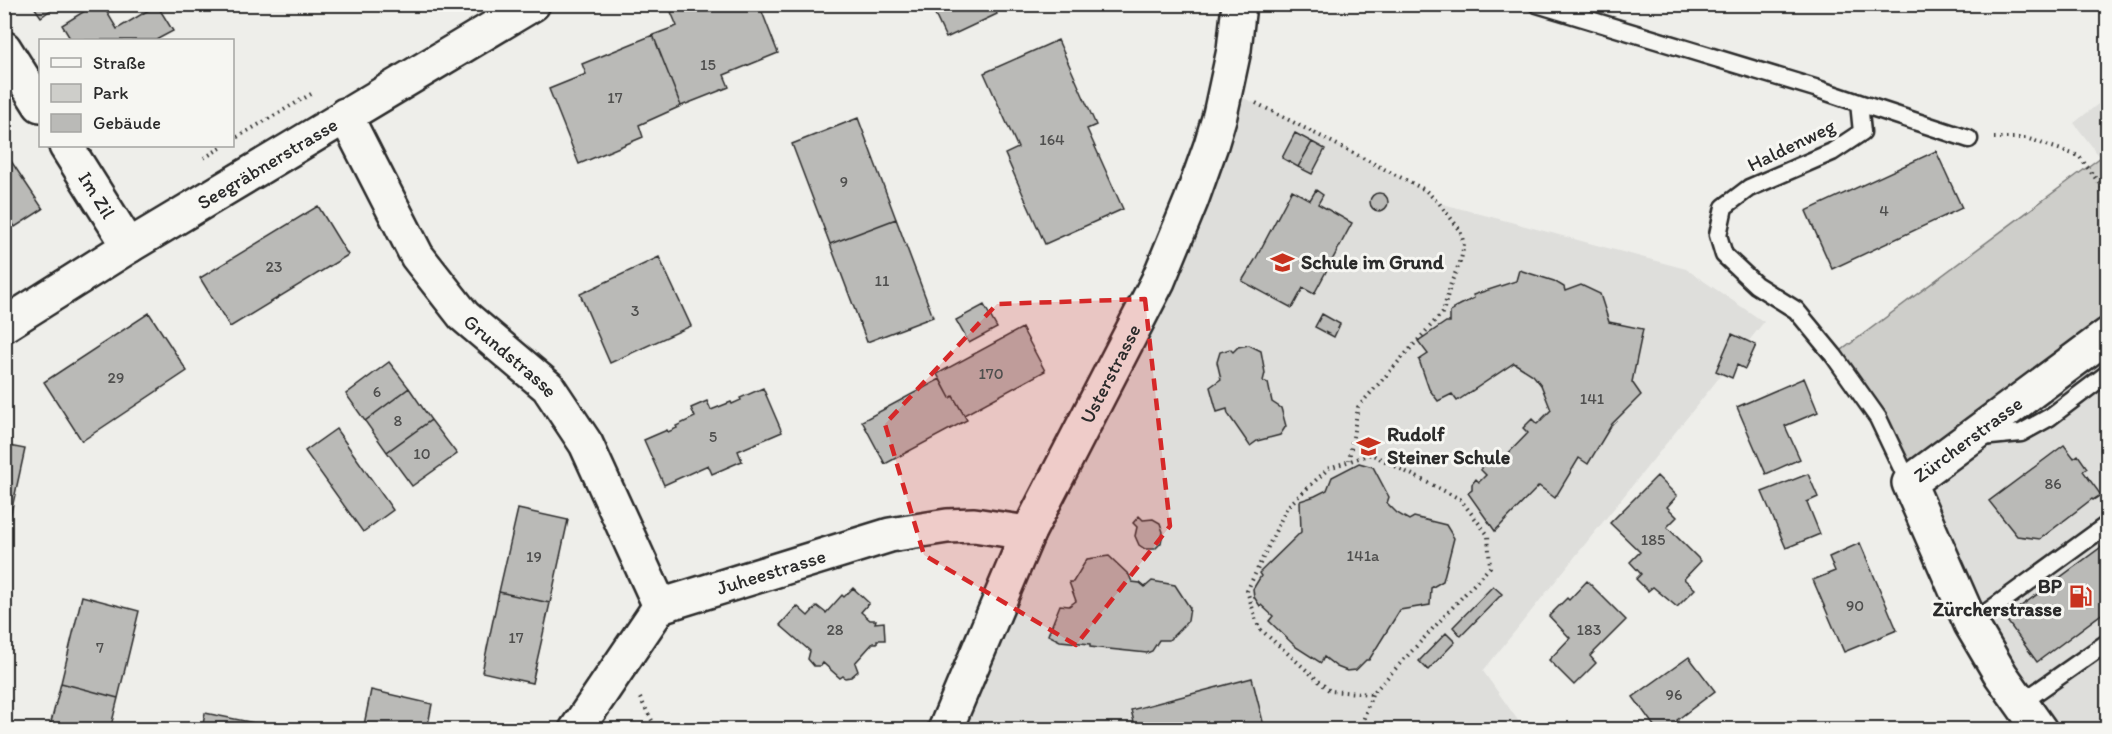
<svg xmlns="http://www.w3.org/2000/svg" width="2112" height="734" font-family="Itim,sans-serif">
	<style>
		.built { fill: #dededb }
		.green { fill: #cececa; stroke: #7c7c7a; stroke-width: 1.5 }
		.building { fill: #babab7; stroke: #2b2b2b; stroke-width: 1.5 }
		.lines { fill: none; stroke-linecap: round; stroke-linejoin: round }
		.service-casing { stroke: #2b2b2b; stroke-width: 21 }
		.minor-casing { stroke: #2b2b2b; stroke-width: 38 }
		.tertiary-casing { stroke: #2b2b2b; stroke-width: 38 }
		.secondary-casing { stroke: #2b2b2b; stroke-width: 38 }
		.path { stroke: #2b2b2b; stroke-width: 4; stroke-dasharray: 1.5 4.5; stroke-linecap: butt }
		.service { stroke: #f6f6f2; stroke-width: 16 }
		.minor { stroke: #f6f6f2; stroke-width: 33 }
		.tertiary { stroke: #f6f6f2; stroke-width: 33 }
		.secondary { stroke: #f6f6f2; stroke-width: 33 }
		.marked { fill: #d62828; fill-opacity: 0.2; stroke: #d62828; stroke-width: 4.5; stroke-dasharray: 12 8; stroke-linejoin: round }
		.labels { text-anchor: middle; stroke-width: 6; stroke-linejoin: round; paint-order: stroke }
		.number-label { font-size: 16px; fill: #4f4f4e }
		.street-label { font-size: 20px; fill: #2b2b2b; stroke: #f6f6f2 }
		.poi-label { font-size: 20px; font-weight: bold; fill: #2b2b2b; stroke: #f6f6f2; text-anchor: start }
	</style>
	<rect width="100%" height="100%" fill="#eeeeea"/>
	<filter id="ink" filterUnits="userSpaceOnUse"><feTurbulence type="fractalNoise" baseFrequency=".0167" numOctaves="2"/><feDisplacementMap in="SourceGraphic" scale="12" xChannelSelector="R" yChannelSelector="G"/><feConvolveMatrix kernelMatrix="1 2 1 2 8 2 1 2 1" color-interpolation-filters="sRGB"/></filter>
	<g filter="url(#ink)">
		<path class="built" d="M1225 90 1271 110 1425 190 1439 203 1686 269 1764 322 1483 671 1524 729 945 730 1137 321Z
			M2107 97V166L2074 123Z
			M2107 335V729H2040L1909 483Z"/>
		<path class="green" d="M2101 157 2107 166V335L1909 483 1834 356Z"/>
		<path class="building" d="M32 4H59L41 17Z
			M96 4H102L117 29 157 5 173 31 156 40H71L62 25Z
			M691 4H759L778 53 724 75 729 87 681 106 653 35 677 26 671 12Z
			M930 4H993L997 14 946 38Z
			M653 35 681 106 639 125 643 137 579 164 549 89 586 74 582 64Z
			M1058 40 1096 125 1087 129 1123 209 1045 244 1005 154 1018 148 984 73Z
			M4 112 13 126 4 131Z
			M858 118 896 219 830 244 792 144Z
			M1295 133 1312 142 1298 167 1282 158Z
			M1312 142 1325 149 1312 174 1298 167Z
			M1936 151 1962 208 1832 269 1806 211Z
			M11 161 43 209 15 227 4 211V166Z
			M1292 190 1310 200 1316 190 1323 195 1318 204 1352 223 1314 294 1303 288 1292 308 1242 281 1255 260Z
			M1370 202a9 9 0 1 1 18 0a9 9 0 1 1-18 0Z
			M318 206 348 255 230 327 200 278Z
			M896 219 933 317 867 342 830 244Z
			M659 257 691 326 610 363 580 294Z
			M1519 270 1554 281 1564 287 1565 291 1581 285 1600 294 1609 322 1643 329 1632 382 1641 395 1612 424 1588 464 1579 458 1555 498 1539 486 1495 531 1468 493 1472 490V484L1476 479 1479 482 1486 475 1481 470V466L1489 457H1494L1499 463 1528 433 1523 428 1532 419 1537 424 1551 410 1541 385 1533 375 1514 363 1457 401 1452 394 1438 401 1429 389 1419 360 1428 354 1418 341 1446 322H1450V312L1454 310V308L1474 298 1473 295 1516 281Z
			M984 305 997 328 969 343 956 320Z
			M149 313 187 371 82 441 44 382Z
			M1322 314 1340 324 1334 337 1315 327Z
			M1022 328 1045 371 964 415 953 396 950 398 937 374Z
			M1732 334 1756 345 1745 369 1737 365 1732 378 1716 371Z
			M1249 345 1261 351 1265 373 1263 381 1268 383 1272 402 1281 408 1286 426 1280 435 1257 441 1250 446 1228 414 1227 409 1217 412 1210 387 1221 379 1217 362 1220 352 1230 349 1233 352 1238 347Z
			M389 362 409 388 365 421 346 394Z
			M1804 378 1818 412 1785 426 1800 459 1766 474 1737 407Z
			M940 379 950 398 953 396 967 420 885 464 862 421Z
			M409 388 431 420 387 452 365 421Z
			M763 388 782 432 738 451 742 461 712 474 708 465 664 485 644 440 667 430 668 432 677 428 676 426 695 417 691 408 707 401 711 410 731 402 732 404 741 400 740 398Z
			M431 420 457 454 412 486 387 452Z
			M336 429 393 510 363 532 305 451Z
			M4 445 25 449 5 540H4Z
			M2064 445 2074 458 2078 455 2087 468 2083 471 2101 495 2093 500 2092 499 2040 539 2017 536 1989 501Z
			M1359 463 1373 467 1389 497 1387 503 1397 513 1409 520 1414 517 1446 525 1454 538 1443 581 1431 588 1430 605 1400 610 1369 660H1366L1356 670 1347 671 1337 667 1324 657 1321 663 1296 647 1269 621 1273 616 1261 605 1260 606 1254 597 1253 589 1261 576 1259 573 1301 532 1300 501 1315 496 1327 490 1332 477Z
			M1808 474 1818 497 1807 502 1820 534 1786 548 1762 492Z
			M1657 476 1677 496 1667 507 1677 517 1667 527 1701 561 1684 579 1695 589 1677 607 1653 587 1648 591 1636 579 1641 574 1630 562 1640 552 1610 523Z
			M518 509 568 520 550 603 499 592Z
			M1139 516 1143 520 1153 519 1160 523 1163 532 1161 543 1155 549H1145L1139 545 1135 536 1137 527 1133 523Z
			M2108 542V609L2037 662 2005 618Z
			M1860 543 1897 630 1844 652 1813 580 1835 571 1829 557Z
			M1109 556 1129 575 1132 582 1140 583 1145 587 1152 581 1175 585 1190 608 1188 621 1169 640H1159L1152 651 1147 653 1090 647V644L1060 641 1048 635 1060 605 1069 606 1076 601 1069 582H1073L1087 559Z
			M1587 581 1626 620 1590 656 1596 663 1574 685 1549 660 1570 638 1549 616 1567 598 1569 600Z
			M1493 586 1502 594 1461 636 1453 627Z
			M853 588 869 603 861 612 870 620H876L875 623 884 622 885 640H877V643H873L855 663 858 671 851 677 845 678 843 676 840 678 823 663 821 666H814L808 659 810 651 780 625 797 606 808 616 817 606 826 613 842 595 844 597Z
			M499 592 550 603 532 683 482 672Z
			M82 596 139 611 118 698 61 683Z
			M1446 633 1455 642 1428 670 1419 661Z
			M1689 657 1715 691 1677 720 1678 721 1668 730H1657L1633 697Z
			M1252 678 1265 730H1136L1131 710Z
			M61 683 118 698 110 730H49Z
			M371 690 432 704 427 730H363Z
			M205 713 264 725V730H202Z"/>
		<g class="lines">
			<defs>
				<path id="service" d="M1537 4 1815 88 1859 103 1862 132 1832 152 1749 188 1724 207 1718 235 1724 255 1756 285 1796 310 1834 356 1878 418 1909 483
					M1859 103 1969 139
					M1981 437 2021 433 2050 417 2108 373
					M1971 624 2108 524
					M2021 703 2108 642"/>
				<g id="minor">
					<path d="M4 48 40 105"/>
					<path id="s1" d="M345 115 417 256 464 316 548 387 586 444 660 606"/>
					<path id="s2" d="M66 146 129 246"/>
					<path id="s3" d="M576 730 660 606 890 535 947 526 974 525 1028 533"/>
					<path id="s4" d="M2040 730 2001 675 1971 624 1909 483 2108 335"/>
				</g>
				<g id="tertiary">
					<path id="s5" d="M4 325 129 246 533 4"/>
				</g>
				<g id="secondary">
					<path id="s6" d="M945 730 1028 533 1158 281 1191 201 1211 145 1220 115 1234 50 1239 4"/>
				</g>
			</defs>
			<use href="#service" class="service-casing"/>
			<use href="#minor" class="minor-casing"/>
			<use href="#tertiary" class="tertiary-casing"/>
			<use href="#secondary" class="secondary-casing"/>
			<path class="path" d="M1256 103 1425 190 1439 203 1460 230 1464 244 1461 260 1451 283 1443 312 1358 407 1349 460
				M1994 138H2026L2079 156 2108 195
				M232 140 313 93
				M204 158 224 146
				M640 698 657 730
				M1360 730 1372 694 1490 567 1488 535 1460 499 1371 454 1329 468 1287 507 1247 591 1259 628 1330 691 1372 694"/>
			<use href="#service" class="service"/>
			<use href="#minor" class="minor"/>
			<use href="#tertiary" class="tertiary"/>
			<use href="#secondary" class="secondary"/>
		</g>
	</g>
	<path class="marked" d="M1145 299 1170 526 1076 645 924 555 885 424 997 304Z"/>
	<defs>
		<symbol id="school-bare" viewBox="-9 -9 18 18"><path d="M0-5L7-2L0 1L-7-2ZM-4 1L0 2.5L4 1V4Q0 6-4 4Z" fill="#c8321e" stroke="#f6f6f2" stroke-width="2.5" paint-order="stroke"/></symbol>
		<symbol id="fuel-bare" viewBox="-9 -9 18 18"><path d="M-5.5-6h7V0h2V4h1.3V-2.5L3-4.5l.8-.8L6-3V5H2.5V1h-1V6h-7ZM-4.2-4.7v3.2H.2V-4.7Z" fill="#c8321e" stroke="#f6f6f2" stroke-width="2.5" paint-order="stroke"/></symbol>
	</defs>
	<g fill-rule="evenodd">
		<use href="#school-bare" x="1266" y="246" width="33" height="33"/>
		<use href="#school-bare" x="1352" y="430" width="33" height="33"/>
		<use href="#fuel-bare" x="2064" y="580" width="33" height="33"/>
	</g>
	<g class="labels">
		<g class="number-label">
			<text x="708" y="70">15</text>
			<text x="615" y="103">17</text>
			<text x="1052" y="145">164</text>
			<text x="844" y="187">9</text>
			<text x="1884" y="216">4</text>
			<text x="274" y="272">23</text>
			<text x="882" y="286">11</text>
			<text x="635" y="316">3</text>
			<text x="991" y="379">170</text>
			<text x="116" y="383">29</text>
			<text x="377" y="397">6</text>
			<text x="1592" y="404">141</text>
			<text x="398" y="426">8</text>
			<text x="713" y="442">5</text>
			<text x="422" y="459">10</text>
			<text x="2053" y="489">86</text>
			<text x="1653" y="545">185</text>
			<text x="1363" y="561">141a</text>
			<text x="534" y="562">19</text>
			<text x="1855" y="611">90</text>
			<text x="835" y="635">28</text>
			<text x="1589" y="635">183</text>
			<text x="516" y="643">17</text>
			<text x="100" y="653">7</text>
			<text x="1674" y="700">96</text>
		</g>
		<g class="street-label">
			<text transform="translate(1791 145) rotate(-26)" y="7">Haldenweg</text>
			<text dy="7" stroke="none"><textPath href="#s5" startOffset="309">Seegräbnerstrasse</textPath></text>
			<text dy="7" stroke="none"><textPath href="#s2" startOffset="58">Im Zil</textPath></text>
			<text dy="7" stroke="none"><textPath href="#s1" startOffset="296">Grundstrasse</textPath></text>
			<text dy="7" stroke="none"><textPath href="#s6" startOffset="393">Usterstrasse</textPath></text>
			<text dy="7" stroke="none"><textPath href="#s4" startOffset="354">Zürcherstrasse</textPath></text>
			<text dy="7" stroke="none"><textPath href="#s3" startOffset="266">Juheestrasse</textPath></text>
		</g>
		<g class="poi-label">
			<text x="1301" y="269">Schule im Grund</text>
			<text x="1387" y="441">Rudolf<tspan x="1387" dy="23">Steiner Schule</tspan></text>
			<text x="2062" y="593" text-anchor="end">BP<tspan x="2062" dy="23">Zürcherstrasse</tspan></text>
		</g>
	</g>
	<rect width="2112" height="734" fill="none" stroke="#f6f6f2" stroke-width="24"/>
	<rect x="12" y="12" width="2088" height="710" fill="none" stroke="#2b2b2b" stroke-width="2" filter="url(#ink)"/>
	<rect x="39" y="39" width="195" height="108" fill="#f6f6f2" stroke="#a5a5a2" stroke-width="1.5"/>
	<rect x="51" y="58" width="30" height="9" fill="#f6f6f2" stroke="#a5a5a2" stroke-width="1.5"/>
	<text x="93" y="69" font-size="18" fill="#2b2b2b">Straße</text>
	<rect x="51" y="84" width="30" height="18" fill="#cececa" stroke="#a5a5a2" stroke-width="1.5"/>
	<text x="93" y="99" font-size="18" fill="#2b2b2b">Park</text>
	<rect x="51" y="114" width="30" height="18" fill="#babab7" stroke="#a5a5a2" stroke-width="1.5"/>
	<text x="93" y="129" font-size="18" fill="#2b2b2b">Gebäude</text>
</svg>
